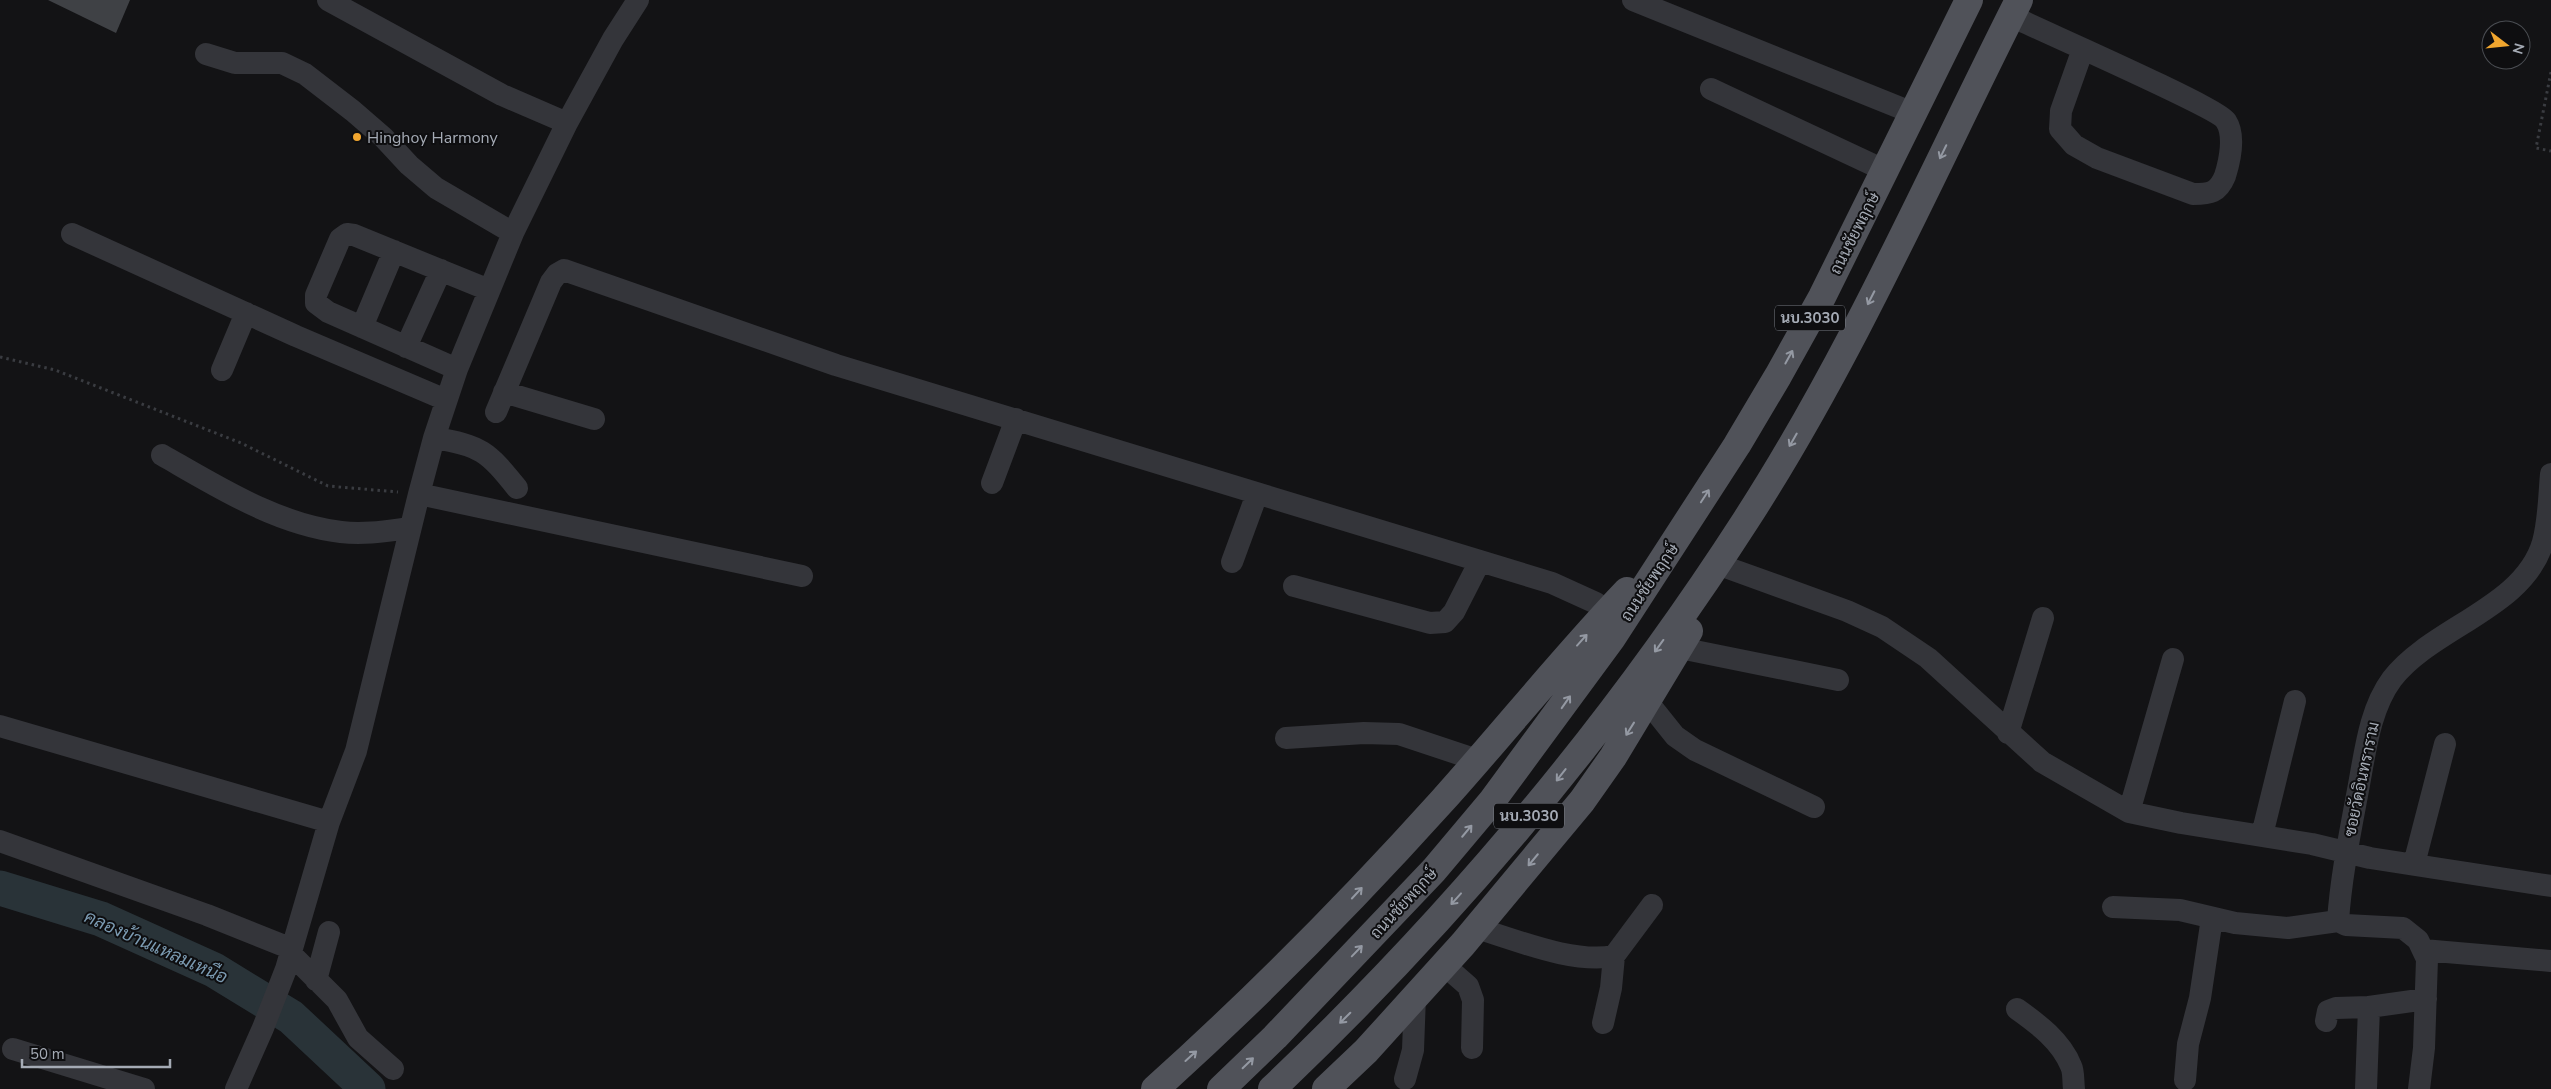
<svg xmlns="http://www.w3.org/2000/svg" width="2551" height="1089" font-family="'Nunito Sans',Sarabun,sans-serif">
	<style>
		.lines { fill: none; stroke-linecap: round; stroke-linejoin: round }
		.river { stroke: #293338; stroke-width: 35 }
		.building { fill: #3f4145 }
		.path { stroke: #3a3c41; stroke-width: 3; stroke-dasharray: 2.5 4; stroke-linecap: butt }
		.minor { stroke: #34353a; stroke-width: 22 }
		.major { stroke: #505259; stroke-width: 28 }
		.oneway { stroke: #9499a3 }
		.poi-dot { fill: #f1a62f; stroke: #0e0e10; stroke-width: 2 }
		.labels { text-anchor: middle; stroke-width: 4; stroke-linejoin: round; paint-order: stroke }
		.shield { fill: #0e0e10; stroke: #787c84; stroke-width: 1 }
		.shield-label { font-size: 15px; font-weight: bold; fill: #a5abb5 }
		.poi-label { font-size: 16px; fill: #a5abb5; stroke: #0e0e10; text-anchor: start }
		.street-label { font-size: 16px; fill: #a5abb5; stroke: #0e0e10 }
		.water-label { font-size: 18px; font-style: italic; fill: #7b9ab1; stroke: #0e0e10 }
	</style>
	<rect width="100%" height="100%" fill="#131315"/>
	<g class="lines">
		<path class="river" d="M0 888 101 919 214 970 291 1017 368 1089"/>
	</g>
	<path class="building" d="M48 0H130L116 33Z"/>
	<g class="lines">
		<path class="path" d="M2551 72 2536 148 2551 151
			M0 357 55 370 241 443 328 486 398 492"/>
		<path class="minor" d="M328 0 502 95 567 123
			M1633 0 1913 113
			M2022 21C2049 34 2218 108 2226 121 2235 135 2230 160 2225 176 2218 193 2210 194 2193 194L2097 158 2074 145 2060 129 2061 111 2083 49
			M206 54 235 63H282L305 74 353 111 383 137 409 165 436 188 513 233
			M1711 89 1886 171
			M72 234 296 336 446 400
			M362 327 394 251
			M406 347 441 270
			M457 369 328 312 316 303V295L340 239 347 234 354 235 489 290
			M222 370 246 313
			M504 392 594 419
			M496 412 551 282 557 274 564 270 836 365 1552 583 1596 603 1607 612
			M434 438C481 445 488 452 517 488
			M162 455C218 487 276 524 341 532 364 535 387 531 410 528
			M992 483 1016 419
			M419 494 802 576
			M1232 562 1257 494
			M1728 568 1847 611 1882 627 1928 658 2042 762 2129 812 2181 823 2312 844 2370 858 2551 886
			M1294 586 1430 623 1445 622 1454 612 1480 561
			M1680 648 1838 680
			M1647 701 1675 736 1695 750 1814 807
			M0 726 329 822
			M2008 733 2043 618
			M1286 738 1364 733 1399 734 1477 760
			M2129 812 2173 659
			M2262 835 2295 701
			M0 841 207 915 292 949
			M2414 864 2445 744
			M2113 907 2180 910 2235 923 2288 928 2338 921
			M2338 921C2341 877 2350 833 2358 790 2365 754 2369 710 2392 679 2432 627 2524 608 2543 542 2549 520 2549 496 2551 474
			M2338 921 2346 925 2403 928 2418 940 2427 959 2424 1048 2419 1089
			M1476 928C1517 940 1573 964 1614 956L1652 905
			M2423 950 2551 961
			M291 954 337 1000 358 1038 393 1069
			M1444 965 1468 986 1473 1000 1472 1048
			M316 980 329 932
			M2017 1009C2038 1024 2061 1041 2071 1066 2074 1072 2073 1082 2074 1089
			M2326 1021 2328 1011 2336 1008 2369 1007
			M1603 1023 1611 988 1614 956
			M13 1049 144 1089
			M1405 1079 1413 1050 1415 996
			M2185 1080 2188 1044 2200 998 2212 918
			M236 1089 263 1028 286 969 329 822 356 751 419 494 434 438 457 369 513 233 567 123 613 39 638 0
			M2366 1089 2369 1007 2426 999"/>
		<path class="major" d="M1155 1089C1256 998 1352 901 1443 800 1505 731 1563 658 1627 591
			M1221 1089 1275 1037 1434 870 1492 801 1612 638 1737 445 1778 376 1822 297 1969 0
			M1272 1089C1451 919 1612 728 1746 520 1852 356 1931 174 2019 0
			M1326 1089 1366 1051 1463 944 1582 801 1613 757 1689 631"/>
	</g>
	<defs><path id="oneway-shaft" d="M-6 0H5M1.5-3L5.5 0L1.5 3" fill="none" stroke-width="1.6" stroke-linecap="round" stroke-linejoin="round" transform="scale(1.25)"/></defs>
	<g class="oneway">
		<use href="#oneway-shaft" transform="translate(1943 152) rotate(116)"/>
		<use href="#oneway-shaft" transform="translate(1871 298) rotate(117)"/>
		<use href="#oneway-shaft" transform="translate(1789 357) rotate(-61)"/>
		<use href="#oneway-shaft" transform="translate(1793 440) rotate(120)"/>
		<use href="#oneway-shaft" transform="translate(1705 496) rotate(-57)"/>
		<use href="#oneway-shaft" transform="translate(1582 640) rotate(-48)"/>
		<use href="#oneway-shaft" transform="translate(1659 646) rotate(126)"/>
		<use href="#oneway-shaft" transform="translate(1566 702) rotate(-55)"/>
		<use href="#oneway-shaft" transform="translate(1630 729) rotate(122)"/>
		<use href="#oneway-shaft" transform="translate(1561 775) rotate(128)"/>
		<use href="#oneway-shaft" transform="translate(1467 831) rotate(-50)"/>
		<use href="#oneway-shaft" transform="translate(1533 860) rotate(130)"/>
		<use href="#oneway-shaft" transform="translate(1357 893) rotate(-47)"/>
		<use href="#oneway-shaft" transform="translate(1456 899) rotate(132)"/>
		<use href="#oneway-shaft" transform="translate(1357 951) rotate(-46)"/>
		<use href="#oneway-shaft" transform="translate(1345 1018) rotate(135)"/>
		<use href="#oneway-shaft" transform="translate(1191 1056) rotate(-42)"/>
		<use href="#oneway-shaft" transform="translate(1248 1063) rotate(-44)"/>
	</g>
	<circle class="poi-dot" cx="357" cy="137" r="5"/>
	<g class="labels">
		<g class="shield">
			<rect x="1775" y="305.5" width="70" height="25" rx="4"/>
			<rect x="1494" y="803.5" width="70" height="25" rx="4"/>
		</g>
		<g class="shield-label">
			<text x="1810" y="323">นบ.3030</text>
			<text x="1529" y="821">นบ.3030</text>
		</g>
		<g class="poi-label">
			<text x="367" y="143">Hinghoy Harmony</text>
		</g>
		<g class="street-label">
			<text transform="translate(1854 233) rotate(-63)" y="6">ถนนชัยพฤกษ์</text>
			<text transform="translate(1649 582) rotate(-56)" y="6">ถนนชัยพฤกษ์</text>
			<text transform="translate(2361 779) rotate(-78)" y="6">ซอยวัดอินทราราม</text>
			<text transform="translate(1403 903) rotate(-47)" y="6">ถนนชัยพฤกษ์</text>
		</g>
		<g class="water-label">
			<text transform="translate(156 947) rotate(24)" y="6">คลองบ้านแหลมเหนือ</text>
		</g>
	</g>
	<g transform="translate(2506 45) rotate(106)"><circle r="24" fill="#0e0e10" stroke="#4a4d52"/>
	<path d="M0-4L9 19L0 12L-9 19Z" fill="#f1a62f"/>
	<text y="-8" font-size="14" font-weight="bold" text-anchor="middle" fill="#a5abb5">N</text>
	</g>
	<path d="M22 1059v8h148v-8" fill="none" stroke="#a5abb5" stroke-width="2.5"/>
	<text x="30" y="1059" font-size="15" fill="#a5abb5" stroke="#0e0e10" stroke-width="4" paint-order="stroke">50 m</text>
</svg>
